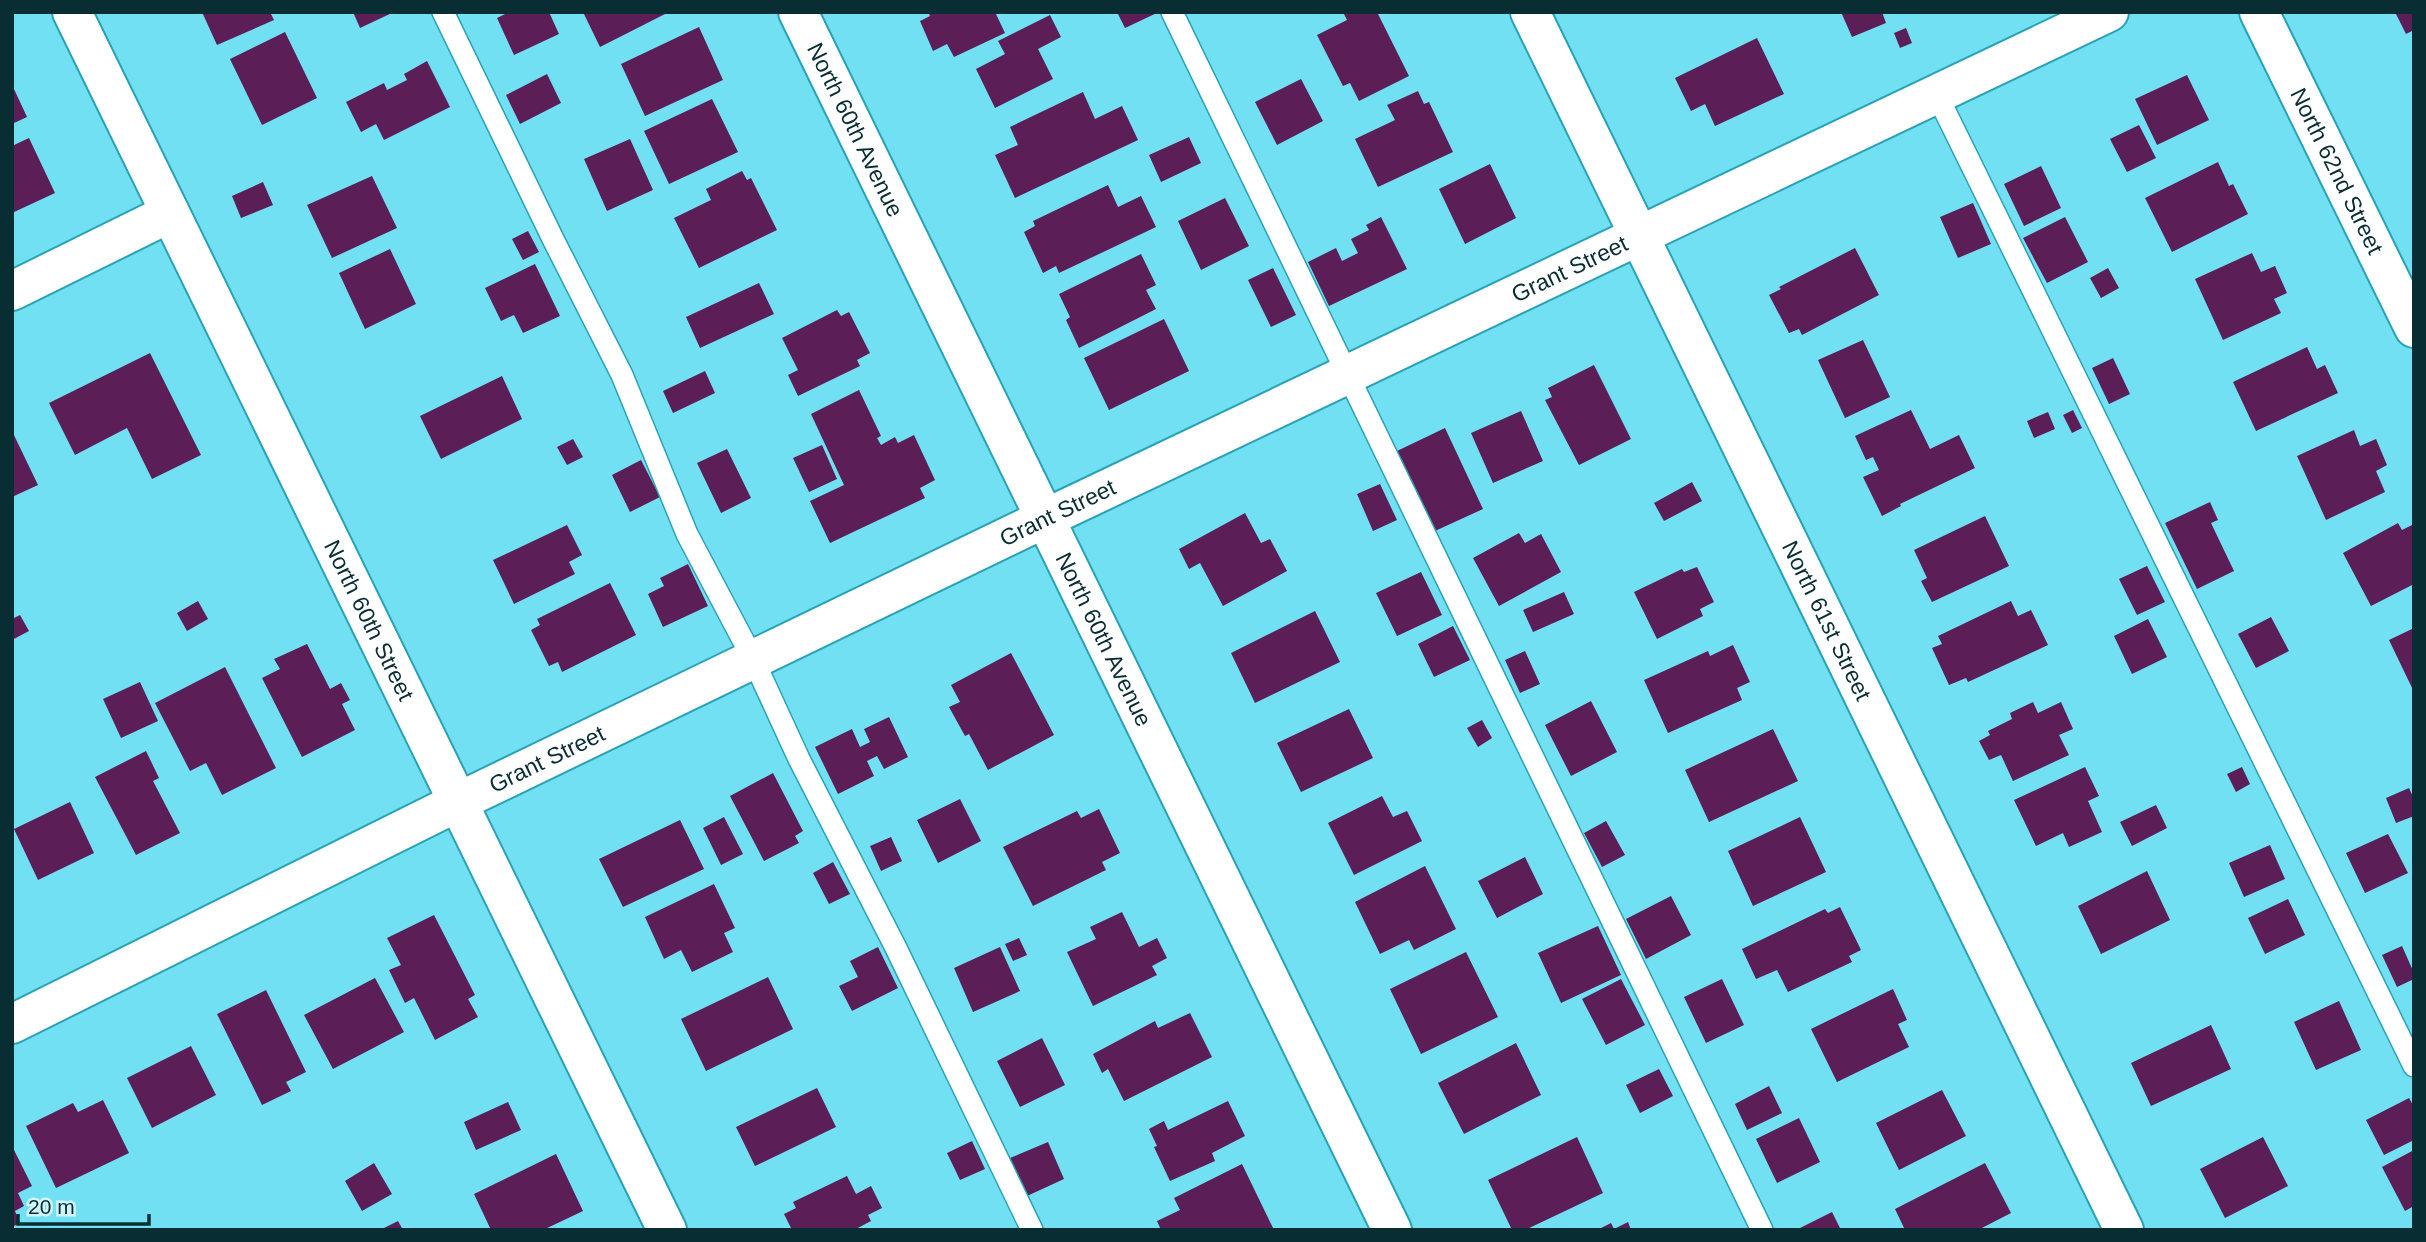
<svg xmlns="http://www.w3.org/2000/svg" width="2426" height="1242" font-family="Arial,sans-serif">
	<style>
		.building { fill: #5b1e57 }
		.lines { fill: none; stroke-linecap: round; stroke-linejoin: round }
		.service-casing { stroke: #2aa2b5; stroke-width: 24 }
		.minor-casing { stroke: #2aa2b5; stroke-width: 42 }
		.tertiary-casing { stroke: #2aa2b5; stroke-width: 42 }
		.service { stroke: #fff; stroke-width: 21 }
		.minor { stroke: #fff; stroke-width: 38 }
		.tertiary { stroke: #fff; stroke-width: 38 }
		.labels { text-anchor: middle; stroke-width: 7; stroke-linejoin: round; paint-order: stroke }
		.street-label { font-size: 23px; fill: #082d33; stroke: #cff6fe }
	</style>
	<rect width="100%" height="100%" fill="#72e0f3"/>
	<path class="building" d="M202 12H270L274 20 217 45Z
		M353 12H394L360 28Z
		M509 12H549L559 34 514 55 497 18Z
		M583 12H669L600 47Z
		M928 12H995L1005 33 954 57 947 44 933 51 920 21 930 16Z
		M1117 12H1159L1125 28Z
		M1343 12H1377L1409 76 1359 101 1350 83 1343 86 1317 35 1347 20Z
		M1841 12H1882L1886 23 1852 37Z
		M2395 12H2414V30L2406 34Z
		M1050 15 1061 37 1038 49 1053 79 995 108 976 69 1005 54 998 41Z
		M699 27 723 80 645 116 621 64Z
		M1906 28 1912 43 1900 48 1894 33Z
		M285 32 317 98 262 125 230 59Z
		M1757 38 1784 94 1715 126 1705 104 1691 111 1675 78Z
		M427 61 450 107 384 140 376 124 361 132 346 102 384 83 387 90 407 80 404 74Z
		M547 74 561 103 520 124 506 95Z
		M2187 75 2209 120 2157 145 2135 99Z
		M1301 79 1323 121 1277 145 1255 102Z
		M12 89H14L27 117 12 124Z
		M1418 91 1424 104 1429 102 1453 152 1378 187 1355 139 1395 120 1387 105Z
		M1083 92 1095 119 1122 106 1138 140 1015 198 995 155 1018 145 1010 127Z
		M712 99 738 152 669 184 644 131Z
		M2139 125 2156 158 2127 172 2110 139Z
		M1189 137 1201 163 1161 182 1149 155Z
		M29 138 55 193 12 213V146Z
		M630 139 653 190 607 211 584 159Z
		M2218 162 2229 186 2233 184 2248 214 2172 252 2145 198Z
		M1490 164 1516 218 1465 244 1439 189Z
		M2041 166 2061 208 2024 226 2004 184Z
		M742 171 747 180 751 178 777 230 699 268 674 218 711 200 706 189Z
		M372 176 397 228 332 258 307 205Z
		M263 182 273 205 241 218 232 196Z
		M1108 185 1118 207 1141 196 1156 227 1059 273 1056 266 1043 273 1024 232 1035 226 1033 221Z
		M1225 198 1249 246 1201 270 1178 221Z
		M1973 203 1991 244 1958 258 1940 217Z
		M1381 217 1407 269 1329 306 1308 262 1336 248 1342 261 1358 253 1351 239 1369 230 1366 225Z
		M2065 217 2088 262 2047 283 2023 238Z
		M528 231 539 252 523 260 512 239Z
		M1855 248 1879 295 1802 335 1799 329 1789 333 1769 295 1781 289 1779 287Z
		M390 249 416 304 365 329 339 273Z
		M2252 253 2261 272 2275 266 2287 293 2274 299 2281 313 2223 340 2195 279Z
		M1141 254 1156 285 1146 290 1156 309 1079 348 1066 320 1070 317 1059 294Z
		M535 264 560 316 523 333 514 315 501 321 485 288Z
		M1273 268 1296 315 1271 327 1248 280Z
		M2108 268 2119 288 2101 298 2090 278Z
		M759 283 774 314 700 348 686 317Z
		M837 310 841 316 849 312 870 353 857 360 860 366 798 396 788 375 798 370 782 338Z
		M1164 319 1189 371 1109 410 1084 358Z
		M1863 340 1890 397 1845 418 1818 360Z
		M2307 347 2317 369 2325 365 2338 393 2256 431 2233 382Z
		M150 353 201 455 152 479 127 428 75 455 49 403Z
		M2113 358 2130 394 2109 404 2092 368Z
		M1594 365 1631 439 1579 465 1545 400 1552 397 1548 388Z
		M705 371 715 393 673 413 663 391Z
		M502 376 522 419 441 459 420 416Z
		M859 390 881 436 877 438 881 445 895 437 898 443 914 435 935 480 920 488 925 498 830 543 810 501 844 485 811 414Z
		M1911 410 1930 449 1959 435 1975 468 1900 504 1901 506 1882 516 1863 477 1879 470 1873 457 1866 460 1855 436Z
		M2073 410 2082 428 2072 433 2063 415Z
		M1521 411 1543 461 1493 483 1471 433Z
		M2048 412 2055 429 2034 438 2027 421Z
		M1445 428 1483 509 1435 531 1397 451Z
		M2354 430 2360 446 2376 439 2387 465 2376 471 2385 492 2326 520 2297 456Z
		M12 431 38 485 12 497Z
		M573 439 583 457 567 465 557 447Z
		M822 445 837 479 809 492 793 458Z
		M727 449 751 498 721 513 697 463Z
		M641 460 660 497 630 512 612 475Z
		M1692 482 1702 501 1664 521 1654 503Z
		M1380 484 1397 520 1373 531 1357 494Z
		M2210 502 2218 520 2211 523 2234 571 2197 589 2165 523Z
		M1245 513 1261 543 1270 539 1287 571 1223 606 1200 563 1189 569 1179 549Z
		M1985 516 2009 566 1932 602 1921 581 1927 578 1914 550Z
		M2398 523 2402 530 2414 524V584L2371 606 2343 553Z
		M567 525 582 555 569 562 575 574 514 604 493 560Z
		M1519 533 1525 543 1541 534 1561 572 1499 606 1473 558Z
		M688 564 708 606 663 627 648 594 664 586 660 578Z
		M2147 566 2165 602 2137 615 2119 579Z
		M1697 567 1714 602 1700 609 1703 616 1657 639 1634 592 1682 569 1684 572Z
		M1421 572 1442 615 1397 636 1376 593Z
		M610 583 636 635 562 672 558 662 549 666 531 630 540 625 537 619Z
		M1564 592 1574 614 1533 632 1523 610Z
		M198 601 208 619 187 631 177 613Z
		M2011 601 2018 616 2031 610 2048 645 1968 682 1966 678 1949 685 1932 648 1942 644 1938 636Z
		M1315 611 1340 662 1255 703 1231 653Z
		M20 615 29 631 12 640V619Z
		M2271 617 2289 651 2256 668 2238 634Z
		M2148 619 2167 657 2132 674 2114 636Z
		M1453 626 1470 660 1434 677 1418 644Z
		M2414 628V692L2389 640Z
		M307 644 330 689 341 683 350 700 342 704 355 730 302 757 262 678 280 669 274 659Z
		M1733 645 1750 682 1737 688 1742 700 1668 733 1644 680 1708 651 1710 656Z
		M1525 651 1540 684 1520 693 1505 660Z
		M1011 653 1054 735 988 770 969 734 965 736 949 707 960 702 951 685Z
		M225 667 276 768 222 795 206 763 190 771 155 703Z
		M140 682 158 721 121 738 103 699Z
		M1591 701 1617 752 1571 776 1545 725Z
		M2033 702 2038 713 2061 702 2073 729 2059 735 2069 755 2013 781 2001 755 1989 760 1979 741 1990 735 1988 731 2012 719 2010 713Z
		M1349 709 1373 758 1301 792 1277 743Z
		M889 717 908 757 884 769 877 756 867 761 874 776 838 794 815 747 852 729 860 747 870 742 864 729Z
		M1482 720 1492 738 1478 747 1467 728Z
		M1773 729 1798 781 1709 822 1685 770Z
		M146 751 159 778 153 781 180 833 136 855 95 777Z
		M2085 767 2099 796 2088 801 2102 832 2069 847 2063 833 2036 846 2014 800Z
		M2242 767 2250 784 2236 792 2227 774Z
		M773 773 803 831 795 836 799 843 764 861 730 796Z
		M2409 788 2414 799V816L2396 823 2386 798Z
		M1382 796 1393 817 1407 811 1422 841 1354 875 1328 823Z
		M960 799 981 841 938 863 917 820Z
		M70 802 94 853 38 880 14 829Z
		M2156 805 2167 828 2132 846 2120 822Z
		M1099 809 1120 853 1102 862 1106 870 1033 906 1003 847 1077 811 1081 818Z
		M724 817 743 854 721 865 703 828Z
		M1800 817 1826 872 1753 906 1728 851Z
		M680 820 704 869 623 907 599 859Z
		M1606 821 1625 855 1602 867 1584 833Z
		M2388 834 2408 873 2365 893 2346 853Z
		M891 837 902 861 881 871 870 846Z
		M2270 845 2285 879 2244 897 2229 863Z
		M1525 857 1543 894 1497 918 1478 881Z
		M833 862 850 894 829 904 813 873Z
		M1425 866 1456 929 1414 950 1409 940 1380 954 1355 902Z
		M2147 871 2170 920 2101 954 2078 906Z
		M714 884 735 928 724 933 733 952 692 972 681 950 664 959 645 917Z
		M1671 896 1691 935 1646 959 1626 919Z
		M2288 899 2305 935 2265 954 2248 918Z
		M1840 907 1861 950 1849 956 1852 962 1788 992 1777 970 1756 979 1742 949 1825 909 1828 913Z
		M1122 912 1139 947 1157 938 1167 958 1152 966 1157 975 1093 1006 1067 952 1096 939 1090 927Z
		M434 915 475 995 468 999 478 1017 435 1040 414 998 405 1003 389 970 401 965 387 938Z
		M1598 926 1621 975 1561 1003 1538 953Z
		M1019 938 1027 955 1013 961 1005 944Z
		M2402 946 2414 973V979L2397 987 2382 955Z
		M878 947 898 988 852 1011 839 986 858 977 850 961Z
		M1000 947 1020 991 973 1012 954 968Z
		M1466 952 1498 1017 1421 1054 1390 989Z
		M768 977 793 1029 706 1071 681 1019Z
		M375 978 404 1032 333 1069 304 1015Z
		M1621 979 1645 1025 1606 1045 1582 999Z
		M1722 979 1744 1025 1706 1043 1684 997Z
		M1893 989 1907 1020 1898 1024 1909 1047 1837 1082 1811 1029Z
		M266 990 306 1072 286 1082 291 1091 262 1105 217 1014Z
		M2339 1001 2361 1050 2316 1070 2294 1022Z
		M1190 1013 1212 1057 1124 1101 1108 1069 1102 1073 1093 1054 1155 1021 1158 1028Z
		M2211 1025 2231 1069 2151 1106 2131 1063Z
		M1042 1038 1065 1085 1020 1107 997 1061Z
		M1516 1043 1541 1095 1464 1134 1438 1083Z
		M191 1046 216 1095 152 1128 127 1078Z
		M1659 1069 1673 1096 1640 1113 1626 1085Z
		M1769 1086 1782 1113 1747 1130 1735 1104Z
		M817 1088 836 1127 755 1166 736 1127Z
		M1942 1090 1966 1136 1899 1170 1876 1123Z
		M2409 1098 2414 1107V1140L2384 1155 2366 1120Z
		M103 1100 129 1153 56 1188 26 1126 73 1103 78 1112Z
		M1228 1101 1245 1136 1212 1153 1215 1161 1170 1181 1154 1147 1157 1146 1149 1129 1164 1121 1168 1130Z
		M508 1102 521 1130 476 1150 464 1122Z
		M1799 1118 1820 1162 1777 1183 1756 1139Z
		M1577 1137 1603 1193 1525 1230H1512L1488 1180Z
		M2263 1137 2288 1186 2225 1218 2200 1169Z
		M972 1141 985 1169 960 1180 947 1153Z
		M1048 1142 1064 1179 1027 1196 1010 1158Z
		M12 1146 32 1186 18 1193 24 1206 15 1211 20 1223 12 1227Z
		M2414 1150V1206L2405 1211 2382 1167Z
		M556 1154 583 1211 543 1230H491L474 1194Z
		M374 1163 392 1194 362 1211 345 1181Z
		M1985 1163 2011 1213 1978 1230H1905L1895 1209Z
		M1242 1164 1274 1230H1161L1157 1221 1180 1210 1174 1198Z
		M847 1176 856 1194 871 1186 882 1208 868 1215 871 1221 854 1230H792L784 1214 796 1208 793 1202Z
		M1832 1212 1841 1230H1796Z
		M398 1221 403 1230H380Z
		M1628 1222 1631 1230H1597L1611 1223 1614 1229Z"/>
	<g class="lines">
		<defs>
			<path id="service" d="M443 12 553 239 622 375 687 534 753 659 799 759 896 948 1032 1230
				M1172 12 1762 1230
				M1937 95 2414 1066"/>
			<g id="minor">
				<path id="s1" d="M798 12 1392 1230"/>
				<path id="s2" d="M1530 12 2124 1230"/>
				<path id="s3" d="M2259 12 2414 328"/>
				<path d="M12 291 170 213"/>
				<path id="s4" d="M12 1024 458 802 1046 518 2109 12"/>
			</g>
			<g id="tertiary">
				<path id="s5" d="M72 12 667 1230"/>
			</g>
		</defs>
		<use href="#service" class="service-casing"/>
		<use href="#minor" class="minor-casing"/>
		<use href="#tertiary" class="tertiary-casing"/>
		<use href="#service" class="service"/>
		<use href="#minor" class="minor"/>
		<use href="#tertiary" class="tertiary"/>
	</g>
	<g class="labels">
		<g class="street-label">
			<text dy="8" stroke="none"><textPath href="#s1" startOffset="131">North 60th Avenue</textPath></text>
			<text dy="8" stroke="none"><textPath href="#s3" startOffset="177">North 62nd Street</textPath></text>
			<text dy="8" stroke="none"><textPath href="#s4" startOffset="1731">Grant Street</textPath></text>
			<text dy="8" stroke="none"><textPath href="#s4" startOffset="1164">Grant Street</textPath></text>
			<text dy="8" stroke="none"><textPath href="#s5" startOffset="677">North 60th Street</textPath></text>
			<text dy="8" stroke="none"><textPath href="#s2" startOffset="677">North 61st Street</textPath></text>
			<text dy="8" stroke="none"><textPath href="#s1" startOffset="698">North 60th Avenue</textPath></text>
			<text dy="8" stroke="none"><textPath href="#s4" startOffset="597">Grant Street</textPath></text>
		</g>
	</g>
	<rect width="2426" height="1242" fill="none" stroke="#082d33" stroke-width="28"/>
	<path d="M18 1214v10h131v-10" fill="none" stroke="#082d33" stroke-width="3.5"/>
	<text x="28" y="1214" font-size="21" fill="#082d33" stroke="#cff6fe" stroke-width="5" paint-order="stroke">20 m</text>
</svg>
